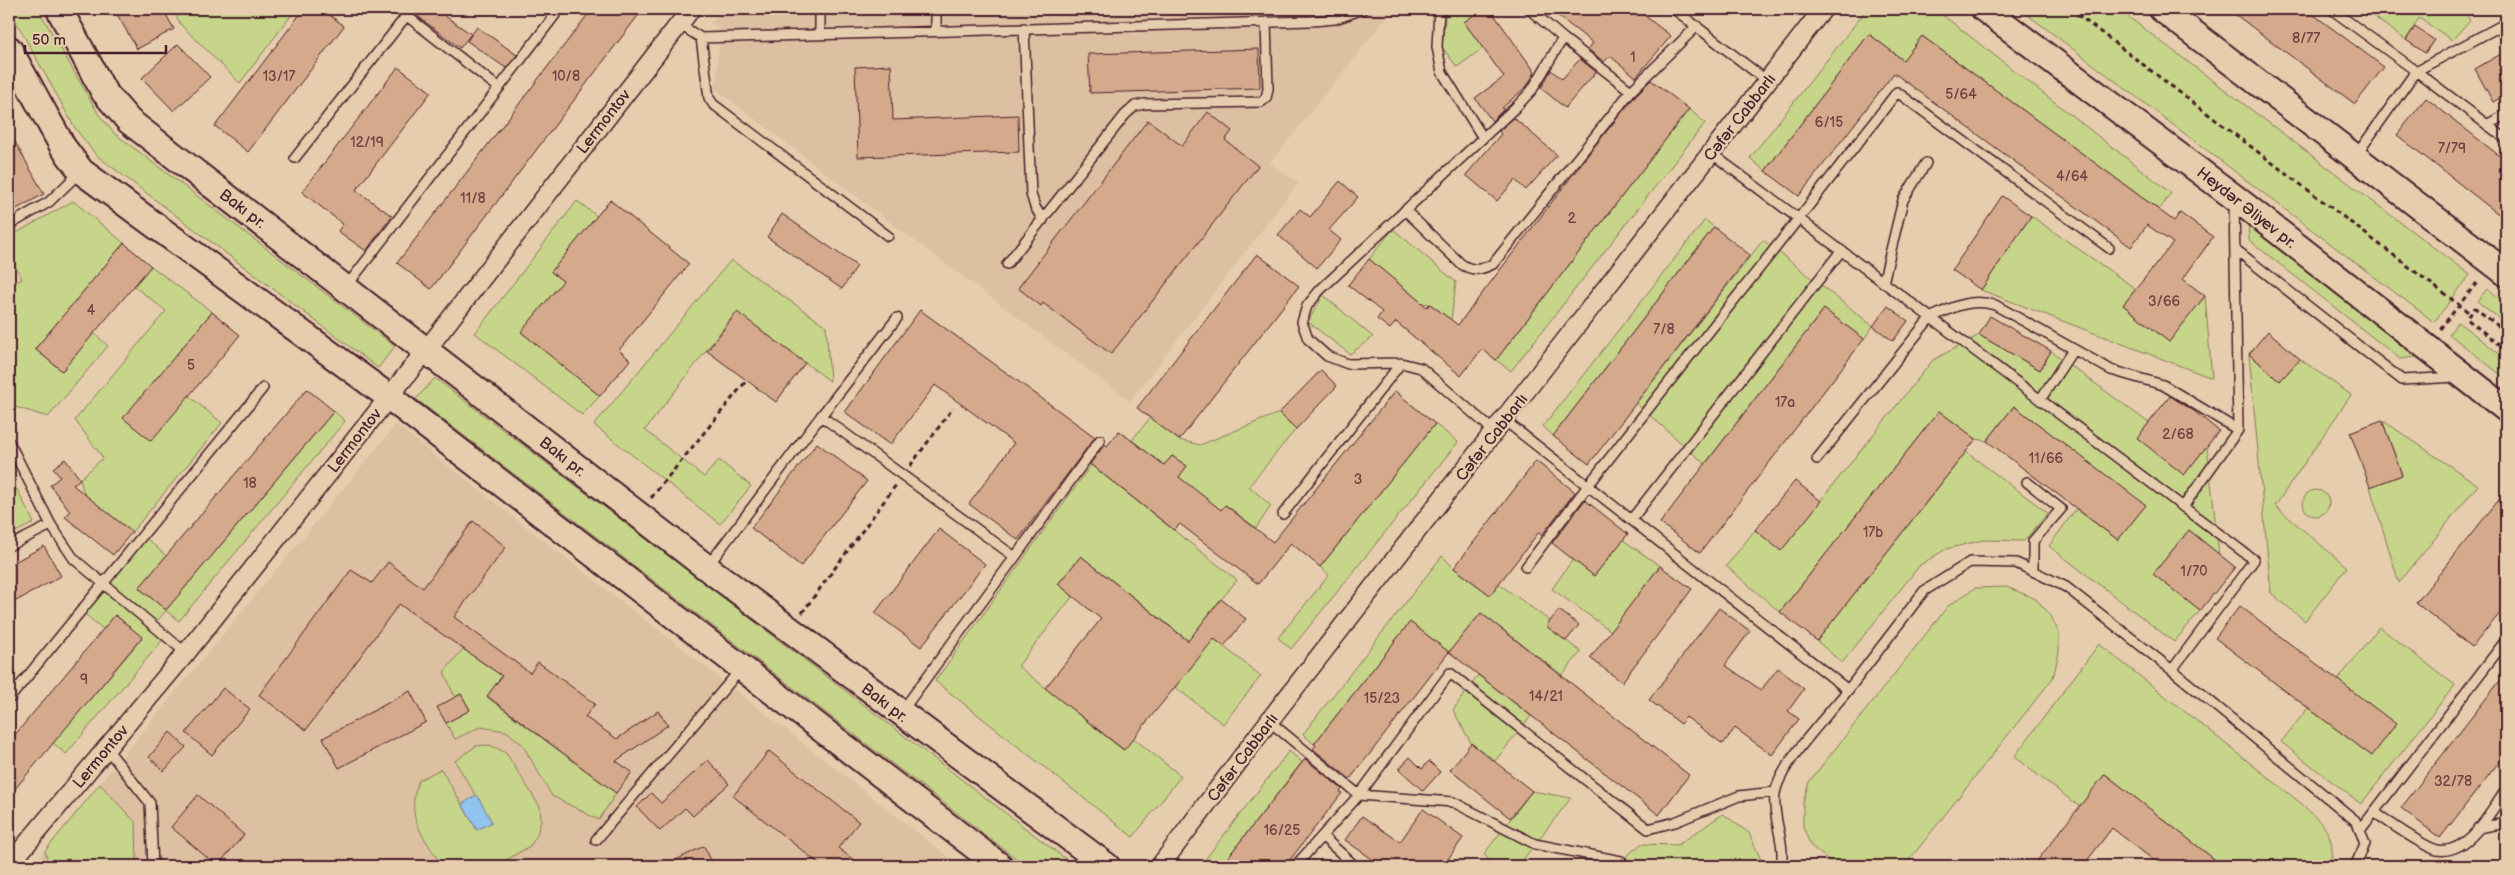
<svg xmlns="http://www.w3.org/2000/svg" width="2515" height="875" font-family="'Balsamiq Sans',sans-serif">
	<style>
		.built { fill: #ddbfa1 }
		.green { fill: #c6d589; stroke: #887a5a }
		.water { fill: #92c3ee; stroke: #7581a0 }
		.building { fill: #d5a98b; stroke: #4a1f2b }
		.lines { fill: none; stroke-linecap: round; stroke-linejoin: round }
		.lane-casing { stroke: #4a1f2b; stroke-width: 12 }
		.street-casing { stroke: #4a1f2b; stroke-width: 21 }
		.secondary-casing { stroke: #4a1f2b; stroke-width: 29 }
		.path { stroke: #4a1f2b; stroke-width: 3; stroke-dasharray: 5 4; stroke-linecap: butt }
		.lane { stroke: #e5cdad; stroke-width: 9 }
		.street { stroke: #e5cdad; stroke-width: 18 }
		.secondary { stroke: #e5cdad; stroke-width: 25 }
		.labels { text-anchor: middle; stroke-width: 5; stroke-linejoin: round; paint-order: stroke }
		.number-label { font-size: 14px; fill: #6d4243 }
		.street-label { font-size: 16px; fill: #4a1f2b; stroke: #e5cdad }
	</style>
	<rect width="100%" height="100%" fill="#e5cdad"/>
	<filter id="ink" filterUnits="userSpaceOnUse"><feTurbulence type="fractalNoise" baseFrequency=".02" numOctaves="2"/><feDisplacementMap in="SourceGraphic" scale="10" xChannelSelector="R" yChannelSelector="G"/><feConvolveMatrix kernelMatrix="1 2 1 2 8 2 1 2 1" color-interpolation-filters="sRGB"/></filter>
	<g filter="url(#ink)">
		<path class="built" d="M722 9H1393L1270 163 1298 183 1130 401 895 226 716 89 720 28 711 23Z
			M396 425 960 866H32Z"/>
		<path class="green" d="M9 9H38L99 115 114 133 395 346 378 368 96 155 75 128Z
			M172 9H296L240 83 181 25Z
			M1446 9H1483L1464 22 1483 48 1457 67 1442 47Z
			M1867 9H1935L2171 193 2159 210 1922 36 1903 60 1869 34 1765 171 1750 158Z
			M2020 9H2118L2470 275 2434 322Z
			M2363 9H2463L2470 20 2452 40 2419 18 2406 40Z
			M1689 109 1705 123 1511 371 1496 360Z
			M73 201 124 243 35 349 62 371 94 333 108 346 48 417 9 405V286L22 279 9 253V237Z
			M577 201 597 216 551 272 564 282 521 332 600 396 582 415 475 333Z
			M2031 216 2136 289 2123 305 2168 341 2205 296 2212 378 1981 290Z
			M1705 220 1714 227 1553 436 1543 426Z
			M2248 221 2422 356 2400 359 2249 240Z
			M1393 229 1456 282 1451 320 1430 304 1422 303 1369 259Z
			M1763 240 1873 326 1864 339 1824 309 1705 464 1636 403Z
			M731 260 826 326 830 381 736 312 645 430 704 477 719 460 751 486 720 524 594 425Z
			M151 266 212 312 189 396 222 423 132 532 84 494 80 479 103 458 75 420 166 311 134 286Z
			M2487 289 2506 304V324L2477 301Z
			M1323 295 1373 337 1350 354 1308 322Z
			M2458 322 2506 359V379L2449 334Z
			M1979 335 2040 370 2051 351 2149 423 2184 474 2207 446 2219 555 2189 530 2153 574 2200 611 2174 642 2049 546 2076 509 2118 540 2145 505 2014 406 1987 441 1976 439 1939 411 1780 612 1726 566 1755 530 1781 550 1933 360Z
			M2249 354 2280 381 2300 359 2351 395 2275 506 2347 567 2305 621 2271 593Z
			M435 378 1075 866H1026L416 399Z
			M334 411 345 421 179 621 166 611 153 625 166 636 66 754 53 743 142 638 116 615 103 629 81 611 143 535 166 556 139 588 166 610Z
			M1279 413 1296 429 1249 486 1271 506 1256 528 1226 505 1221 510 1166 492 1186 466 1172 456 1164 466 1132 440 1150 418 1179 440 1200 445Z
			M2382 420 2478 485 2399 583 2370 487 2402 475Z
			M1435 424 1458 442 1291 649 1278 638 1329 575 1320 567Z
			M1966 452 2048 513 2024 541 1983 540 1946 549 1920 565 1842 663 1817 641Z
			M1091 465 1237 580 1199 627 1261 676 1223 724 1175 687 1203 652 1081 556 1058 584 1073 596 1018 666 1123 750 1133 738 1181 776 1133 837 935 681Z
			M17 489 34 523 9 535V493Z
			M2303 503a13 13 0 1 1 26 0a13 13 0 1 1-26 0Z
			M1623 540 1660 566 1611 631 1552 589 1573 559 1594 576Z
			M1442 556 1454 568 1490 595 1499 584 1550 621 1547 626 1581 652 1562 675 1481 613 1449 652 1410 622 1314 744 1303 734Z
			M2007 587 2036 599 2051 616 2059 633V652L2053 678 1910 859 1896 866H1836L1811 846 1803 827V802L1809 782 1948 606 1975 588Z
			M2379 627 2455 685 2361 804 2281 742 2308 708 2371 755 2338 680Z
			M2099 644 2302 804C2324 826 2337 834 2330 866H2223L2105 774 2080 807 2014 757Z
			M463 649 502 676 487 697 616 793 599 820 552 796 522 744 506 731 480 727 455 739 446 723 470 710 461 694 455 697 444 672Z
			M1478 675 1531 716 1495 761 1471 743 1453 710Z
			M490 745 506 753 540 807 541 820 537 835 530 846 496 866H442C423 834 404 819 419 780L441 769 477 830 492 822 455 761 476 746Z
			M1289 751 1302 762 1221 866H1200Z
			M100 784 136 823 137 864 133 866H49L45 851Z
			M1532 791 1571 798 1518 866H1493L1484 854Z
			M1723 814 1749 833 1761 860 1756 866H1615L1641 844 1678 845Z
			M1920 861 1952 864 1950 866H1916Z"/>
		<path class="water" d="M477 795 492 822 477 830 462 804Z"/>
		<path class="building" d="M114 9H163L174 29 137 49Z
			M304 9H322L344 26 248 152 215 126Z
			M408 9H435L471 34 460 48Z
			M592 9H643L431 289 397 263Z
			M1483 9H1490L1535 72 1527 86 1502 108 1504 109 1492 121 1475 98 1504 77 1464 22Z
			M1549 9H1636L1671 36 1636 77 1610 56 1604 62 1588 49 1593 43Z
			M2228 9H2306L2384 67 2355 104Z
			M477 27 517 55 506 68 467 41Z
			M2415 27 2434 40 2425 53 2406 40Z
			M1869 34 1903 60 1922 36 2174 221 2180 213 2213 237 2183 279 2205 296 2169 342 2123 305 2173 243 2147 225 2131 247 1894 73 1799 196 1765 171Z
			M178 44 210 77 174 111 142 78Z
			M1259 49 1260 88 1090 93 1088 54Z
			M2506 51V95L2493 102 2475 69Z
			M1580 59 1596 72 1565 108 1541 88 1551 70 1562 79Z
			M891 65 893 120 1018 115 1019 152 858 157 855 67Z
			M398 67 431 92 356 190 392 216 366 251 338 231 343 224 302 192Z
			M1651 80 1689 109 1496 360 1482 349 1461 376 1396 322 1390 329 1377 319 1382 312 1348 285 1369 259 1427 307 1430 304 1458 325 1594 147 1636 95Z
			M2426 98 2506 161V220L2397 135Z
			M1208 112 1232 131 1225 140 1258 166 1111 354 1043 303 1041 306 1018 288 1148 120 1182 146Z
			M1514 118 1557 155 1526 190 1515 180 1497 201 1466 175 1501 134 1499 131Z
			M9 131 44 194 9 213Z
			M1340 181 1358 197 1329 230 1341 240 1317 268 1278 235 1300 209 1310 217Z
			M2002 196 2031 216 1981 290 1952 270Z
			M610 200 689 264 619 350 630 360 600 396 521 332 563 281 551 272Z
			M782 214 857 266 842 289 767 237Z
			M1714 227 1750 255 1589 464 1553 436Z
			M124 243 151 266 62 371 35 349Z
			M1257 254 1299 286 1179 440 1137 408Z
			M1888 306 1908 321 1893 341 1873 326Z
			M1824 309 1864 339 1700 553 1660 523Z
			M920 310 1095 437 1018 540 969 504 1014 443 935 385 890 445 845 412Z
			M212 312 240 335 151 441 123 418Z
			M737 312 805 363 776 402 707 351Z
			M1990 316 2051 351 2040 370 1979 335Z
			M2268 331 2300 359 2280 381 2249 354Z
			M1321 370 1337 386 1296 429 1279 413Z
			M307 389 334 411 166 610 139 588Z
			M1395 391 1435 424 1320 567 1291 543 1258 584 1180 524 1174 530 1090 464 1105 444 1107 446 1119 431 1164 465 1172 456 1187 466 1179 477 1221 510 1225 505 1273 542Z
			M2170 396 2194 411 2219 431 2184 475 2137 438Z
			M2014 406 2146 505 2118 540 1987 441Z
			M1939 411 1976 439 1817 641 1780 612Z
			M2382 420 2402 475 2370 487 2350 432Z
			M817 443 867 481 801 566 751 528Z
			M65 459 80 479 73 485 132 532 113 555 65 517 70 512 50 485 60 477 53 468Z
			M1536 461 1575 492 1542 535 1539 532 1490 595 1454 568Z
			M1795 481 1821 501 1781 551 1755 530Z
			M2506 491V606L2472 647 2416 603Z
			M1585 500 1628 534 1594 576 1552 543Z
			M473 521 506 547 454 617 530 673 538 662 595 704 585 717 617 739 658 711 668 725 616 761 632 772 616 793 487 696 502 676 399 604 306 730 259 695 351 570 372 583 388 562 423 588Z
			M939 529 985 564 921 647 875 613Z
			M2189 530 2235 567 2200 611 2153 574Z
			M44 546 61 576 9 605V565Z
			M1081 556 1188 641 1221 599 1246 619 1224 646 1214 639 1124 750 1045 688 1101 619 1058 584Z
			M1660 566 1692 589 1622 682 1590 658Z
			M2240 606 2396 724 2372 756 2215 638Z
			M1719 608 1750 631 1725 665 1761 690 1778 668 1804 689 1788 711 1799 719 1772 755 1735 728 1723 744 1686 717 1681 724 1649 700Z
			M1559 610 1579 625 1566 641 1546 626Z
			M1481 613 1689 775 1659 815 1449 652Z
			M115 615 142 637 9 796V742Z
			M1410 622 1449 652 1350 779 1313 749 1316 745 1314 744Z
			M2506 673V753L2440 838 2401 808Z
			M223 688 250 709 212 755 186 733Z
			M410 691 426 722 339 768 323 738Z
			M461 694 470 710 446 723 437 707Z
			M170 732 186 747 164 771 149 757Z
			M1471 743 1532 791 1510 818 1450 770Z
			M769 751 859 822 838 848 862 866H822L733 796Z
			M1410 757 1422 769 1429 761 1440 772 1423 791 1399 769Z
			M1305 759 1342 789 1340 792 1342 793 1285 866H1221Z
			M708 760 729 784 693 816 685 808 660 831 637 807 651 793 661 803Z
			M2105 774 2223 866H2161L2112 828 2083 866H2033Z
			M198 795 244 835 217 866 171 827Z
			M1423 809 1463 838 1443 866H1422L1412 860 1407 866H1382L1345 840 1362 816 1400 842Z
			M704 846 714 866H664Z"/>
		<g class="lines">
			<defs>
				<path id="lane" d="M936 9V30
					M1439 9 1437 47 1442 72 1483 138
					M1529 9 1563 38 1631 91
					M1674 9 1767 81
					M2331 9 2416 71 2355 157
					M2506 23 2416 71 2506 139
					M679 24 701 38 709 98 713 104 888 236
					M1024 28 1031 194 1035 207 1043 220
					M820 34V9
					M701 38 1312 21 1335 19 1363 9
					M499 88 555 15 557 9
					M2487 125 2506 114
					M1711 153 2254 560 2172 670
					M295 158 407 15
					M1405 210 1461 264C1474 272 1480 270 1493 264L1631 91 1697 26
					M9 225 49 202 80 172
					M2235 249 2402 380 2457 377
					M1007 264 1125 115 1135 106 1144 104 1261 102 1266 98 1268 89 1266 22
					M1883 283 1903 200 1926 163
					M346 287 499 88 398 9
					M2040 400 2073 350
					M821 416 897 318
					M1504 420 1848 690C1829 714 1779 765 1775 794 1772 818 1786 843 1781 866
					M1495 432 1421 368 1401 363 1348 364 1327 356 1308 339 1302 322 1307 306 1320 290 1518 105 1532 90 1563 38
					M9 442 51 525 74 559 186 653
					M1817 459 1930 318C1953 307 1970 298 1995 305L2111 370 2163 385 2238 430
					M2027 482 2061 509 2033 541V571
					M2183 507 2238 430 2234 202
					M1283 514 1401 363
					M1631 520 1841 251
					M9 546 51 525
					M1015 557 1100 440
					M707 567 821 416 1015 557 902 711
					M1526 567C1646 407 1775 252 1897 92L2109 248
					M1848 690 1924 591 1970 562 2016 563 2066 587 2172 670 2357 822 2365 844 2355 866
					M9 699 263 388
					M1269 721 1359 795 1295 866
					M107 749 150 803 153 866
					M2374 812C2387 821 2424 847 2437 850 2469 855 2491 811 2506 790
					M2478 828 2506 823
					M2361 829 2506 640
					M1322 836 1355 866
					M596 840 740 670
					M1625 866 1621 861 1535 844 1453 802 1359 795 1450 673 1648 829 1675 822 1739 796 1775 792"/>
				<path id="street" d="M9 865 186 653 427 349 691 9
					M1160 866 1269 721 1823 9"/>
				<path id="secondary" d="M59 9 104 92 129 121 706 567 1107 866
					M1984 9 2234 197 2506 409
					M2162 9 2506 273
					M9 49 63 147 81 171 389 397 1000 866"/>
			</defs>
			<use href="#lane" class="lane-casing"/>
			<use href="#street" class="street-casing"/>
			<use href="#secondary" class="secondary-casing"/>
			<path class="path" d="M2070 9 2471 314
				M2440 329 2479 280
				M2506 332 2475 308 2467 319 2506 350
				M910 466 953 408
				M651 498 747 380
				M802 613 896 485"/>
			<use href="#lane" class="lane"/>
			<use href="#street" class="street"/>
			<use href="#secondary" class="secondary"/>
		</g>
	</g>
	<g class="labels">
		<g class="number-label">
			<text x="2306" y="43">8/77</text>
			<text x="1633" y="62">1</text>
			<text x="279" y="81">13/17</text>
			<text x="566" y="81">10/8</text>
			<text x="1961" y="99">5/64</text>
			<text x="1829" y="127">6/15</text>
			<text x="367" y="147">12/19</text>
			<text x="2452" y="153">7/79</text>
			<text x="2072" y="181">4/64</text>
			<text x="473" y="203">11/8</text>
			<text x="1572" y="223">2</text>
			<text x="2164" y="306">3/66</text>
			<text x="91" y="315">4</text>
			<text x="1664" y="334">7/8</text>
			<text x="191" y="370">5</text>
			<text x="1785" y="407">17a</text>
			<text x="2178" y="439">2/68</text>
			<text x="2046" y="463">11/66</text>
			<text x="1358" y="484">3</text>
			<text x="250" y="488">18</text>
			<text x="1873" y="537">17b</text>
			<text x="2194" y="576">1/70</text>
			<text x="84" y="684">9</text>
			<text x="1546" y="701">14/21</text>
			<text x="1382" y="703">15/23</text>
			<text x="2453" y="786">32/78</text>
			<text x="1282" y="835">16/25</text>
		</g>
		<g class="street-label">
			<text transform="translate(1739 117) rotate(-52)" y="6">Cəfər Cabbarlı</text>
			<text transform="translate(603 121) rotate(-52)" y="6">Lermontov</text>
			<text transform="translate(2247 207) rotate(38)" y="6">Heydər Əliyev pr.</text>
			<text transform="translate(243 208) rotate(37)" y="6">Bakı pr.</text>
			<text transform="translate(1491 437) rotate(-52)" y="6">Cəfər Cabbarlı</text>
			<text transform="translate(354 440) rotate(-52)" y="6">Lermontov</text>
			<text transform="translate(563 456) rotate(38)" y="6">Bakı pr.</text>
			<text transform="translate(885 702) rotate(37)" y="6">Bakı pr.</text>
			<text transform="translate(100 756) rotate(-50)" y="6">Lermontov</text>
			<text transform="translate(1242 757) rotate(-53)" y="6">Cəfər Cabbarlı</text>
		</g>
	</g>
	<rect width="2515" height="875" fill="none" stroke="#e5cdad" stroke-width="30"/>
	<rect x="15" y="15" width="2485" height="845" fill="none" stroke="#4a1f2b" stroke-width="2" filter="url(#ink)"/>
	<path d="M25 45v8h141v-8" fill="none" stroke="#4a1f2b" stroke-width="2.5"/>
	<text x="32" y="45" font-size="15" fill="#4a1f2b" stroke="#e5cdad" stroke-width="4" paint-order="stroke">50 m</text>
</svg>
